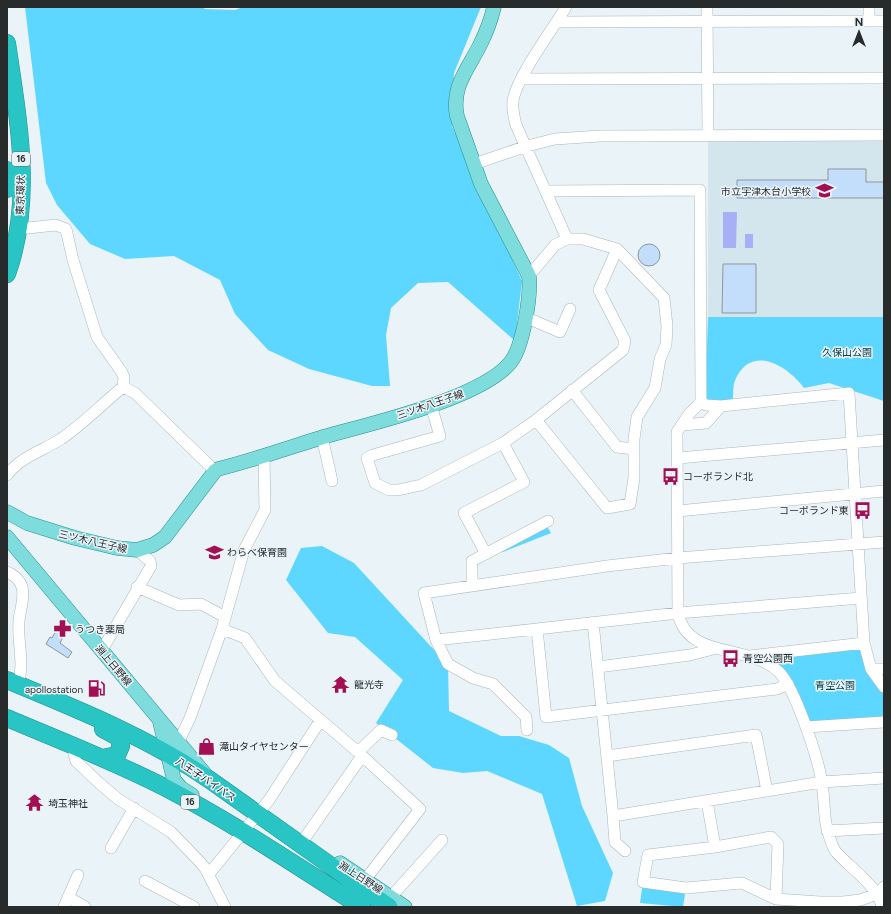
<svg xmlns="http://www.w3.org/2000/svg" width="891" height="914" font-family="Figtree,'Noto Sans JP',sans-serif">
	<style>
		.built { fill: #d3e6ed }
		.green { fill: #5dd7ff }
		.water { fill: #a7b0f4 }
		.building { fill: #c3defa; stroke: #8f959c }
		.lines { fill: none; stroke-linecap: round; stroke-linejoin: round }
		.minor-casing { stroke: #abb6ba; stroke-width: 12 }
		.major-casing { stroke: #288e8f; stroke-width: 15 }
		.highway-casing { stroke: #288e8f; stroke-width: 18 }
		.minor { stroke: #fff; stroke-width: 11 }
		.major { stroke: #7fdcdc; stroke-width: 14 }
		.highway { stroke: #29c4c4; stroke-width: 17 }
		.labels { text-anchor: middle; stroke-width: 3; stroke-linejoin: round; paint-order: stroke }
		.shield { fill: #e9f3f8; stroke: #616769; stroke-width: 1 }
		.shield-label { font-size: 9px; font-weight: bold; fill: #272b2c }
		.poi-label { font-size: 10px; fill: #272b2c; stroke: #e9f3f8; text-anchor: start }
		.street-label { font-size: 10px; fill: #272b2c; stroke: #e9f3f8 }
		.park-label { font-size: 10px; fill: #084151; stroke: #e9f3f8 }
	</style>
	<rect width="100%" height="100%" fill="#e9f3f8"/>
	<path class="built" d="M708 141H884V317H708Z"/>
	<path class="green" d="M25 7H202L205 9 235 10 243 7H481L454 73 452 126 522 281 515 341 448 282 418 283 391 308 386 335 390 386H372L309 369 268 350 235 314 220 280 174 256 125 259 90 244 57 205 46 183Z
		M708 317H884V401L829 383 804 388C786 364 749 343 734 383 733 389 733 396 733 402L708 401 705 398Z
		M545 523 551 533 503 552 499 547Z
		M322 546 354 563 448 665 449 711 501 736H519L549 745 569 758 582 806 613 873 605 901 577 906 542 794 487 771 463 773 433 768 376 723 403 680 355 637 328 633 286 580 301 548Z
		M864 643 884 687V722L806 727 788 684 757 653Z
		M643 882 686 888 683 907 640 903Z"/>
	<path class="water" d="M723 212H737L736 248H723Z
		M745 234H753V248H745Z"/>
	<path class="building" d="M828 169H866V182H884V198H737V180H828Z
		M638 255a11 11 0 1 1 22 0a11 11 0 1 1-22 0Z
		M723 264H756V313H722Z
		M60 623 68 627 60 643 72 652 68 658 46 644 50 637 52 638Z
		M35 796 41 801 34 809 28 804Z"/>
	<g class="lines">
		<defs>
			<path id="minor" d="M566 7C553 29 516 78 513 101 512 109 514 117 516 125L567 239
				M707 7 708 136
				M869 7V21
				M558 22 884 21
				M521 79 884 78
				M474 164 527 146 555 139 600 136 884 135
				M546 191 700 190 701 402
				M18 229 56 225 66 229 73 260 97 337 121 371 124 377 123 387
				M529 276 555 245 567 239H583L617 249 664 298 667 326 666 345 660 359 655 388 637 417 634 439V478L630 504 607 508 536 420
				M525 317 560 332 570 309
				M572 390 617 447 634 449
				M431 405 440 436 373 455 367 458 375 483 389 490H398L421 485 503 443 536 420 623 350 625 341 599 290 617 249
				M682 425 706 423 721 406
				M322 437 332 481
				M678 458 884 440
				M7 475C20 457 42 451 61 439 83 424 102 404 123 387L135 393 215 471
				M678 511 884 491
				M486 554 464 513 524 482 503 443
				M7 572C13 574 20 580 22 587 25 598 20 610 19 621 17 643 25 662 18 685
				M472 586V561L548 521
				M137 587 179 605 201 604 225 617
				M593 622 613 816 822 782 884 778
				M222 629 245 638 275 681 358 752 381 730 392 735
				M537 629 678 613 861 598
				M436 640 537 629 546 717 777 689 788 684
				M102 650 151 566 150 561 137 550
				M750 656 864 643
				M598 667 690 655 717 648
				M871 669H884
				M806 727 884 722
				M527 730 526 717 493 684 473 678 448 664 436 640 424 593 607 566 678 558 884 542
				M179 741 190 718 222 629 244 550 265 510 264 456
				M74 746V754L76 761 98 782 118 799 171 832 199 861 205 868 225 907
				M358 752 420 809 365 880
				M607 756 756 735 767 791
				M707 801 715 847
				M613 816 615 842 625 851
				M827 831 884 828
				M302 842 362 756
				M111 848 134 808
				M209 874 269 800 320 721
				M145 881 194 907
				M68 897 85 907
				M391 897 442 840
				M776 899 778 844 771 837 715 847 648 855 643 882 686 888 742 883 776 899 820 902H843L860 900 877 894 884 887
				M64 907 78 875
				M882 907C879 887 849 867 836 852 832 847 830 838 828 832 823 817 825 799 822 784 819 760 795 688 779 672 749 643 687 660 678 613L677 432 689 414 701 402 706 405 721 406 849 393 864 643 871 669 884 687"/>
			<path id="major" d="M7 512 27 523 75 538 117 548 137 550 153 545 165 537 215 471 218 469C254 460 288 448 323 437 369 424 480 399 510 363 523 348 531 296 529 276L481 184 457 116C451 87 468 69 480 45 486 33 491 20 494 7
				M7 537 205 774
				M160 722 174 780 181 788 192 795
				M340 863 405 907"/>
			<path id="highway" d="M7 43C18 119 34 199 7 274
				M7 170V189
				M7 680C77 709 147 737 210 780L389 907
				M7 718C61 741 116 762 168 789 235 824 298 867 362 907
				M102 758 117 755 121 746 118 737 103 729"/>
		</defs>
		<use href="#minor" class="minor-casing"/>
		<use href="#major" class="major-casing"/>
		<use href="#highway" class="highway-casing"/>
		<use href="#minor" class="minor"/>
		<use href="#major" class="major"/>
		<use href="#highway" class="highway"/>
	</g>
	<defs>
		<symbol id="school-bare" viewBox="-9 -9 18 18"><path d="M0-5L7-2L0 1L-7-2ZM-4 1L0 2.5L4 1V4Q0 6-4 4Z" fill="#a20f53" stroke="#e9f3f8" stroke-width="2.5" paint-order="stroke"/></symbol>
		<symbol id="bus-bare" viewBox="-9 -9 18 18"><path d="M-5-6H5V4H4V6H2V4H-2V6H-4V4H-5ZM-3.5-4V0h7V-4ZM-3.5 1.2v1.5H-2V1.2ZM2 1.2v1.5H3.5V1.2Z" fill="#a20f53" stroke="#e9f3f8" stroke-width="2.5" paint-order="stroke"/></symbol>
		<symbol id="pharmacy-bare" viewBox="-9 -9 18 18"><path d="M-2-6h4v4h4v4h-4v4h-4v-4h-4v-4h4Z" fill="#a20f53" stroke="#e9f3f8" stroke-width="2.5" paint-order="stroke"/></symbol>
		<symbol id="temple-bare" viewBox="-9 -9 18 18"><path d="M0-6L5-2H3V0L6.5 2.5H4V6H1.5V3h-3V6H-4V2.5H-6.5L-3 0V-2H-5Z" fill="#a20f53" stroke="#e9f3f8" stroke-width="2.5" paint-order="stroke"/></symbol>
		<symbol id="fuel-bare" viewBox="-9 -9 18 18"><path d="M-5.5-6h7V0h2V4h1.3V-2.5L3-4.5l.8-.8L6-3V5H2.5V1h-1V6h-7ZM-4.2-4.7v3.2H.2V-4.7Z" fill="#a20f53" stroke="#e9f3f8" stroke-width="2.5" paint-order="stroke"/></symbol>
		<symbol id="shop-bare" viewBox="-9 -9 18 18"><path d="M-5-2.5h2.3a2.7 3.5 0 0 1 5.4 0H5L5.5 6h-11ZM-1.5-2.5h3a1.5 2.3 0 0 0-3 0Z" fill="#a20f53" stroke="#e9f3f8" stroke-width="2.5" paint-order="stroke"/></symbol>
	</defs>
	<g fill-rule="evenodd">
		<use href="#school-bare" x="812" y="178" width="25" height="25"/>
		<use href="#bus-bare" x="658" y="464" width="25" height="25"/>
		<use href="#bus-bare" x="850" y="498" width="25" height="25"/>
		<use href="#school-bare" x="202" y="540" width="25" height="25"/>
		<use href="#pharmacy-bare" x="50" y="616" width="25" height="25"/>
		<use href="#bus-bare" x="718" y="646" width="25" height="25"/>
		<use href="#temple-bare" x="328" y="672" width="25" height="25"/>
		<use href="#fuel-bare" x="84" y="676" width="25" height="25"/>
		<use href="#shop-bare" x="194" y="734" width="25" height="25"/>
		<use href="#temple-bare" x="22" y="790" width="25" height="25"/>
	</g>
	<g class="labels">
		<g class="shield">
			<rect x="12" y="152" width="18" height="14" rx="3"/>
			<rect x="181" y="795" width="18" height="14" rx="3"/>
		</g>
		<g class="shield-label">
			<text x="21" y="162">16</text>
			<text x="190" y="805">16</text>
		</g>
		<g class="poi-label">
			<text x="811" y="195" text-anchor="end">市立宇津木台小学校</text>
			<text x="683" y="480">コーポランド北</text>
			<text x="849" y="514" text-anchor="end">コーポランド東</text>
			<text x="227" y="556">わらべ保育園</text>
			<text x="75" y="633">うつき薬局</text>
			<text x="743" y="662">青空公園西</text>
			<text x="354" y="688">龍光寺</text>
			<text x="83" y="693" text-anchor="end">apollostation</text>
			<text x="219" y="750">滝山タイヤセンター</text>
			<text x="48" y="807">埼玉神社</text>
		</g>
		<g class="street-label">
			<text transform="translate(20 195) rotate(-88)" y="4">東京環状</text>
			<text transform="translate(430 404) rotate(-19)" y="4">三ツ木八王子線</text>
			<text transform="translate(93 541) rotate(13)" y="4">三ツ木八王子線</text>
			<text transform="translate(114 665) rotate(50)" y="4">淵上日野線</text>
			<text transform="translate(206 779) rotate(34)" y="4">八王子バイパス</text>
			<text transform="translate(361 877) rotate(33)" y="4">淵上日野線</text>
		</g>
		<g class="park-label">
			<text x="847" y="356">久保山公園</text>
			<text x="835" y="689">青空公園</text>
		</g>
	</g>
	<rect width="891" height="914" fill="none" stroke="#272b2c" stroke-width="16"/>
	<g transform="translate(859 32)" stroke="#e9f3f8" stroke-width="3" paint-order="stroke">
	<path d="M0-3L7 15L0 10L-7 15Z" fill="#272b2c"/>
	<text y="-6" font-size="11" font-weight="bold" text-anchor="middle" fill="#272b2c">N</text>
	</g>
</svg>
